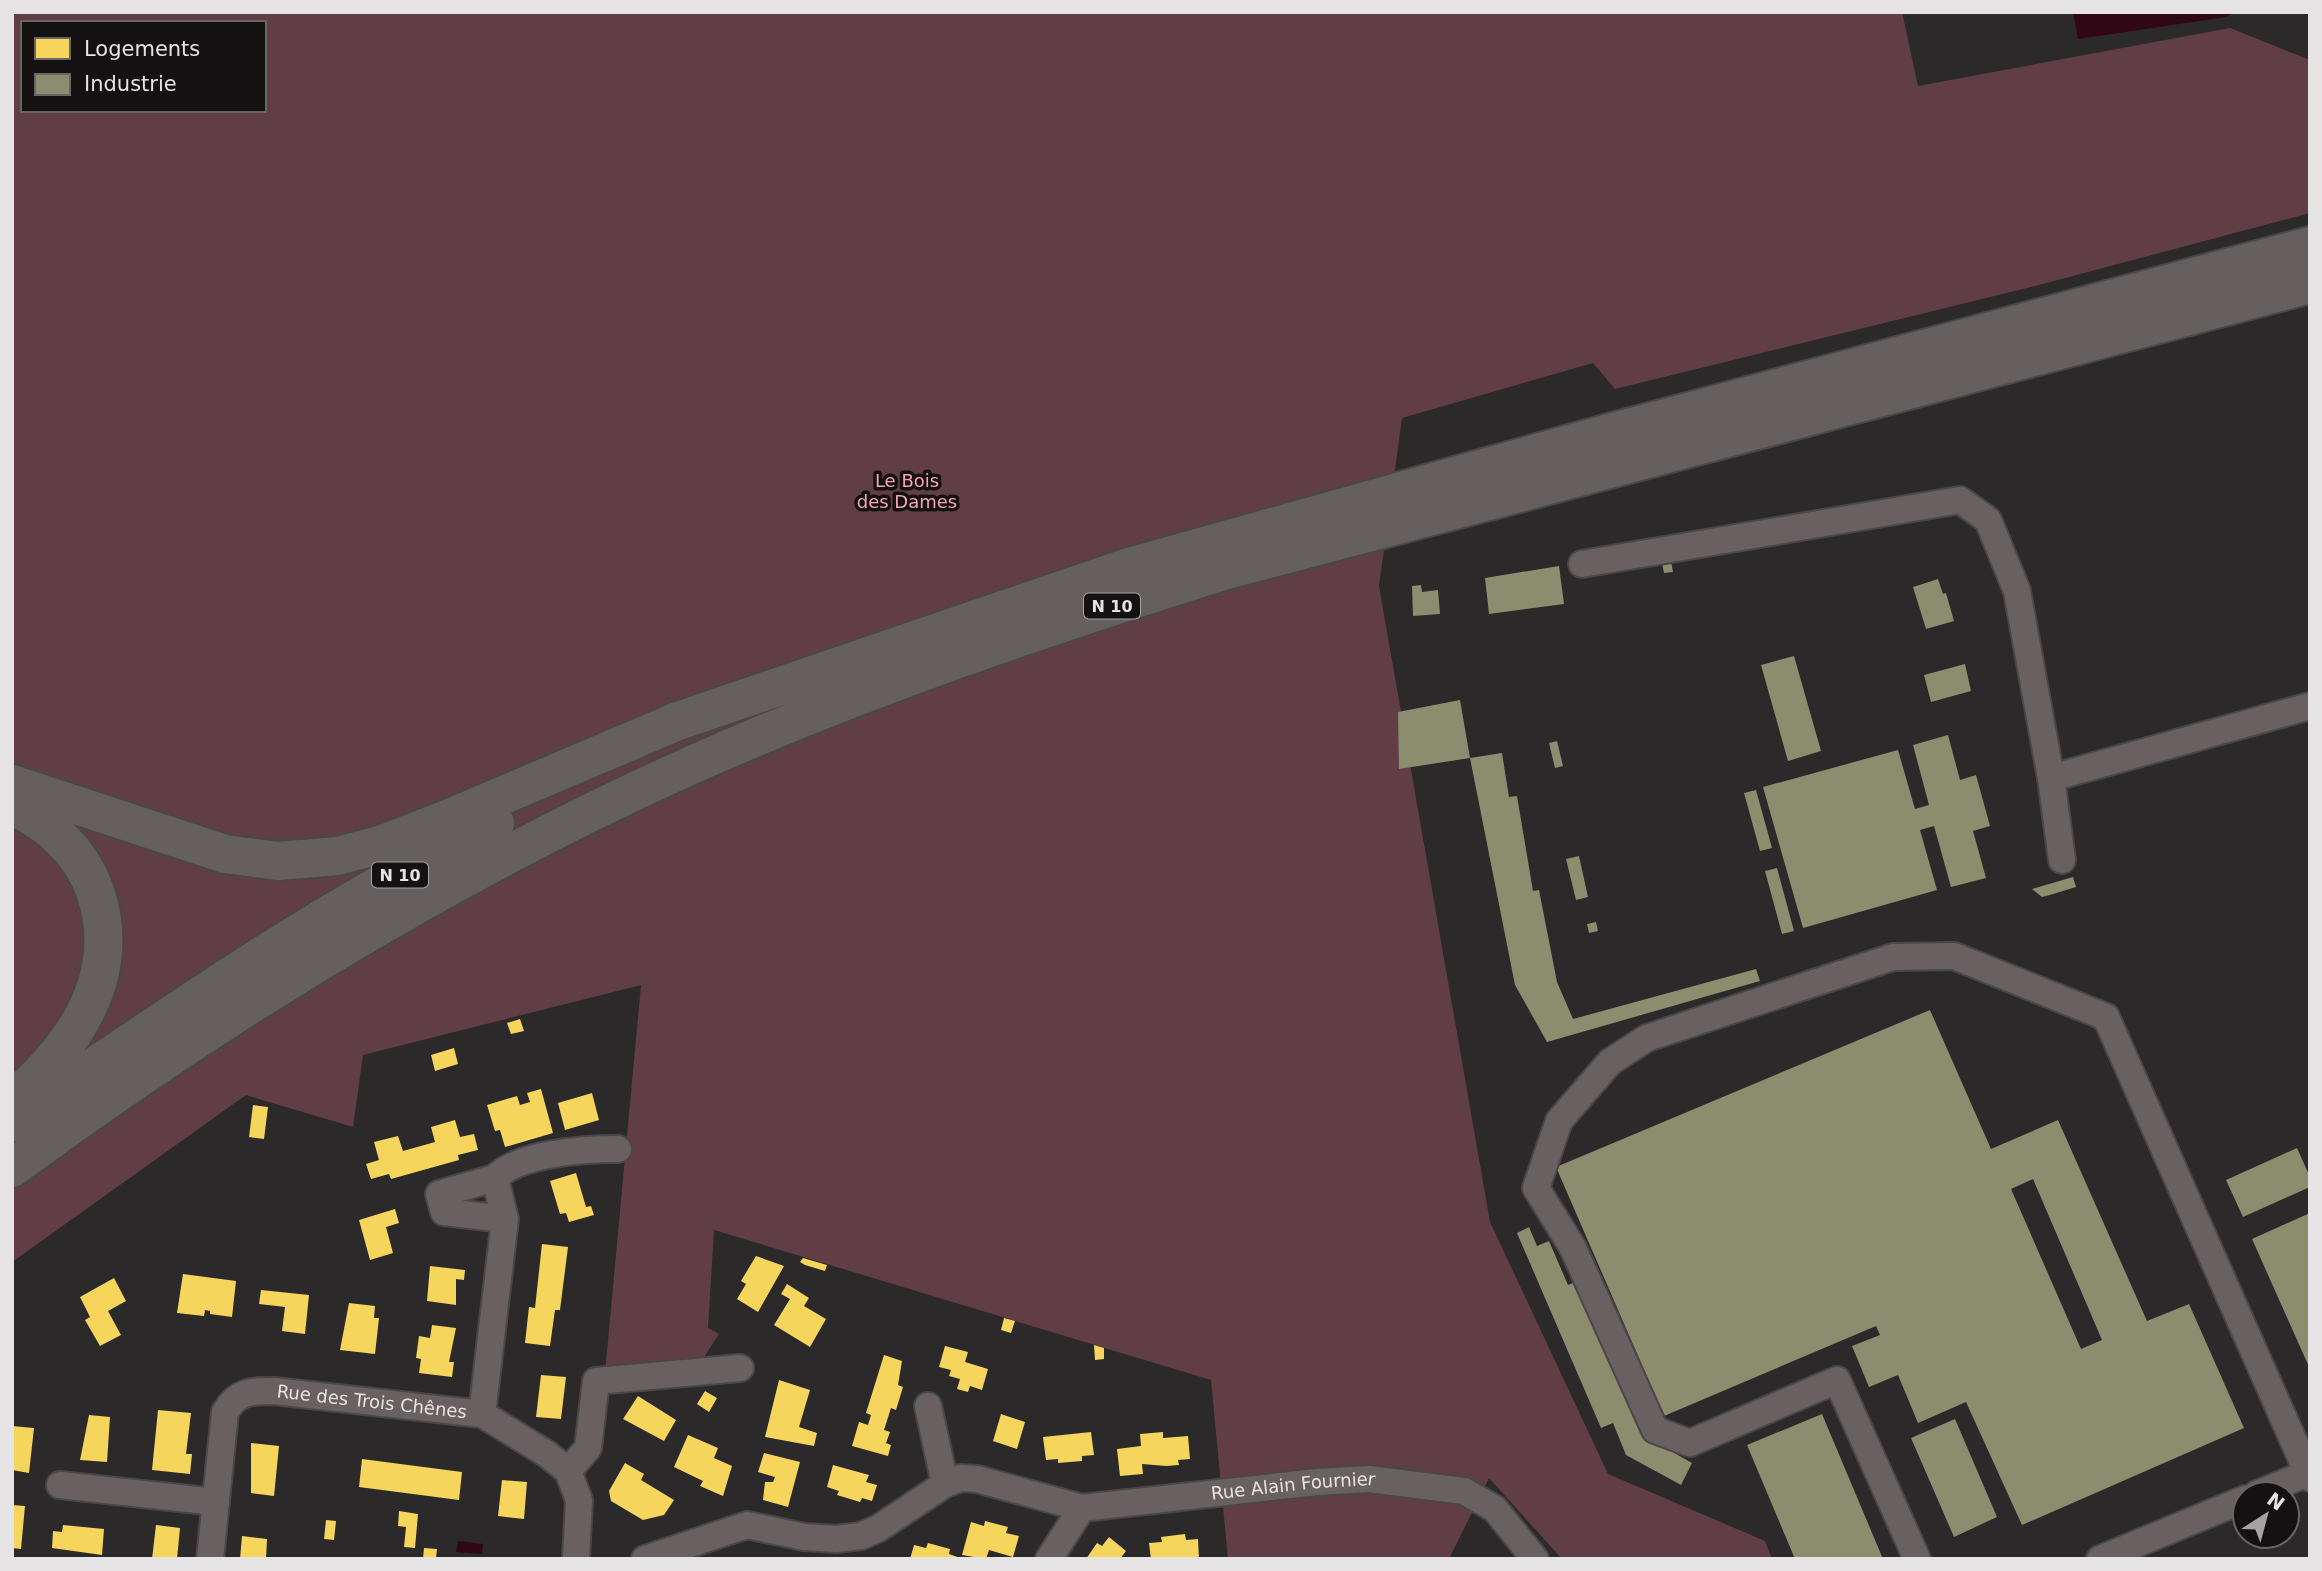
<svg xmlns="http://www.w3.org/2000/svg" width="2322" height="1571" font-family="'DejaVu Sans',sans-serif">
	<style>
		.green { fill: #613e45; fill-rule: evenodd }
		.water { fill: #320715 }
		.homes { fill: #f6d55c }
		.industry { fill: #8c8c6e; fill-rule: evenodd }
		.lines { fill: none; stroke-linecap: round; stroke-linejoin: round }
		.minor-casing { stroke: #494748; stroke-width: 30 }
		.highway-casing { stroke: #494748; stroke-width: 42 }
		.minor { stroke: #696062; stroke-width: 26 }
		.highway { stroke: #665f60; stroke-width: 38 }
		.labels { text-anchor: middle; stroke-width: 7; stroke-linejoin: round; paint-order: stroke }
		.shield { fill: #131111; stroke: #a6a4a4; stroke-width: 2 }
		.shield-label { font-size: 16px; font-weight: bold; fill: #e5e3e3 }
		.park-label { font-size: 18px; fill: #f8a2b3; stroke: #131111 }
		.street-label { font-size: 18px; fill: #e5e3e3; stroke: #131111 }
	</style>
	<rect width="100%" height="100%" fill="#2b292a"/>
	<path class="green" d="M12 12H1902L1918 86 2230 28 2310 60V213L2039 285 1615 389 1593 363 1402 418 1379 586 1490 1222 1608 1474 1765 1541 1772 1559H1562L1489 1478 1449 1559H1228L1211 1380 714 1230 708 1328 719 1334 699 1365 605 1373 641 985 363 1055 353 1127 246 1095 12 1262ZM23 23H264V110H23Z"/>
	<path class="water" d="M2073 12H2234L2226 17 2078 39Z
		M458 1541 483 1544 482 1554 456 1552Z"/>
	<path class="homes" d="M520 1019 524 1031 511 1034 507 1023Z
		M454 1048 458 1064 435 1071 431 1055Z
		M541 1089 553 1133 505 1147 500 1130 495 1131 487 1105 517 1096 520 1105 530 1102 527 1093Z
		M592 1093 599 1120 565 1130 558 1103Z
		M253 1105 268 1107 264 1139 249 1137Z
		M455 1120 460 1137 474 1134 478 1150 458 1155 459 1160 391 1179 389 1174 371 1179 366 1164 379 1160 374 1142 398 1136 403 1151 435 1142 431 1127Z
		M576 1173 586 1207 591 1206 594 1215 569 1222 566 1213 560 1214 550 1181Z
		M395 1209 399 1223 386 1227 393 1253 370 1260 359 1220Z
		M542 1244 568 1247 560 1310H555L550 1346 525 1343 529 1307 535 1308Z
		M756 1256 784 1266 758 1312 737 1299 746 1284 741 1281Z
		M803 1258 827 1265 825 1271 805 1265 800 1262Z
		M430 1266 465 1270 464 1280 456 1279V1305L427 1301Z
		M183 1274 236 1281 232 1317 210 1314V1311L205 1310 204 1316 177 1313Z
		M114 1278 126 1301 108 1311 121 1335 100 1346 85 1320 90 1317 80 1297Z
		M787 1284 809 1298 804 1306 826 1319 810 1347 774 1325 790 1299 781 1294Z
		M261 1290 309 1295 305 1334 282 1331 285 1307 259 1304Z
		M349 1303 375 1306 374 1318H379L375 1354 340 1350Z
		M1004 1318 1015 1321 1011 1333 1001 1330Z
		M432 1325 456 1328 449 1362H454L452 1377 419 1373 421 1359 416 1358 419 1336 430 1338Z
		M1094 1345 1104 1348V1359L1095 1360Z
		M945 1346 968 1352 965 1362 988 1369 982 1390 970 1386 968 1392 957 1389 960 1379 949 1376 951 1370 939 1367Z
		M884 1355 902 1361 898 1385 903 1387 896 1410 891 1408 884 1430 890 1432 886 1443 891 1445 888 1456 852 1446 859 1422 868 1425 871 1415 866 1413Z
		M541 1375 566 1377 561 1419 536 1417Z
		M779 1380 810 1390 799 1427 817 1433 814 1446 765 1437Z
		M705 1391 717 1398 709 1412 697 1404Z
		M638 1396 676 1420 664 1441 623 1419Z
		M158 1410 191 1413 186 1454H192L190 1474 152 1470Z
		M1001 1414 1025 1422 1017 1449 993 1441Z
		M89 1415 110 1417 107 1462 80 1460Z
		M12 1426 34 1428 29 1473 12 1470Z
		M1091 1432 1094 1455 1082 1456V1461L1058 1463V1459L1046 1460 1043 1437Z
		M1163 1432V1438L1188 1436 1190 1459 1178 1460 1179 1465 1166 1466 1142 1464 1143 1474 1120 1476 1117 1449 1141 1446 1140 1434Z
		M688 1435 718 1448 714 1458 732 1466 723 1496 700 1486 703 1481 674 1467Z
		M251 1443 279 1446 274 1496 251 1493Z
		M764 1453 800 1462 788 1507 763 1500 765 1482H773L775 1477 758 1472Z
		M362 1459 462 1472 459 1500 359 1487Z
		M625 1463 644 1474 641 1480 674 1500 664 1515 643 1520 611 1501 609 1491Z
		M833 1465 869 1475 866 1482 877 1485 872 1501 862 1498 860 1502 837 1495 839 1491 827 1487Z
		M502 1480 527 1482 524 1519 498 1516Z
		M12 1505 25 1506 21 1549 12 1548Z
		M399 1511 418 1514 415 1548 404 1547 406 1527 398 1526Z
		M326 1520 336 1521 334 1540 324 1539Z
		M985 1521 1008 1527 1006 1533 1019 1536 1013 1557 989 1550 986 1559 962 1555 971 1522 984 1526Z
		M63 1525 104 1529 102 1555 52 1548 53 1531 62 1532Z
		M156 1525 180 1528 177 1559H152Z
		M1185 1534 1186 1540 1198 1539 1199 1559H1151L1149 1543 1162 1542 1161 1537Z
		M242 1536 267 1539 266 1559H240Z
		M1109 1537 1126 1551 1120 1559H1086L1097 1543 1102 1546Z
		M928 1543 950 1549 949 1554 963 1559H910L914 1545 926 1548Z
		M424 1548 437 1549 436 1559H423Z"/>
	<path class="industry" d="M1671 561 1673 572 1664 573 1662 563Z
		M1559 566 1564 604 1489 614 1485 578Z
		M1938 579 1943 594 1946 593 1954 621 1926 629 1913 587Z
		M1421 585 1422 592 1438 590 1440 614 1413 616 1412 586Z
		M1794 656 1821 751 1788 761 1761 665Z
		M1965 664 1971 691 1931 702 1924 675Z
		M1460 700 1470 758 1399 769 1398 712Z
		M1948 735 1960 780 1976 775 1990 826 1973 831 1986 878 1951 887 1934 826 1920 830 1937 890 1803 928 1763 787 1898 750 1915 809 1929 805 1913 745Z
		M1557 741 1563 766 1555 768 1549 743Z
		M1502 753 1509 797 1517 796 1533 891 1539 890 1557 982 1573 1019 1756 969 1760 981 1547 1042 1515 985 1470 758Z
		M1756 790 1772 848 1760 851 1744 793Z
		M1579 856 1588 897 1576 900 1566 859Z
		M1777 868 1794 931 1782 934 1765 871Z
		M2073 877 2076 887 2050 895 2042 897 2032 889Z
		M1596 922 1598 931 1589 933 1587 924Z
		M1930 1010 1991 1149 2058 1120 2147 1321 2189 1304 2244 1428 2022 1525 1966 1402 1918 1423 1898 1375 1869 1387 1852 1346 1880 1335 1876 1326 1664 1416 1556 1167ZM2033 1179 2102 1340 2081 1349 2011 1189Z
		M2297 1148 2310 1177V1187L2243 1217 2226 1180Z
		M2310 1213V1369L2252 1239Z
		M1529 1227 1537 1246 1549 1241 1568 1285 1578 1281 1646 1437 1692 1463 1681 1485 1626 1455 1613 1423 1601 1428 1517 1233Z
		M1822 1414 1883 1559H1795L1747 1445Z
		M1955 1419 1997 1517 1954 1537 1911 1438Z"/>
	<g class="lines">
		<defs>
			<g id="minor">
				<path d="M1582 564 1960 500 1988 520 2017 591 2051 778 2062 860"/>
				<path d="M2051 778 2310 706"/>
				<path d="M495 1178C519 1153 584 1149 618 1149"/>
				<path d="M928 1406 945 1484"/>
				<path d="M482 1414 505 1219 495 1178 439 1194 444 1212 505 1219"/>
				<path d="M568 1471 588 1448 596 1381 740 1368"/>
				<path d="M60 1485 216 1502"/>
				<path d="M2257 1494 2308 1473"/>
				<path id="s1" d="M210 1559 225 1412C238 1391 250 1391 274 1391L482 1414 547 1454 568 1471 579 1500 576 1559"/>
				<path d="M645 1559 747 1525 804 1537 836 1539 861 1536 879 1528 945 1484 961 1478 977 1479 1082 1508"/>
				<path id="s2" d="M1049 1559 1082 1508 1317 1482 1369 1479 1464 1491 1495 1509 1535 1559"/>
				<path d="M1917 1559 1837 1380 1690 1443 1655 1430 1573 1248 1536 1188 1559 1121 1610 1062 1647 1038 1893 957 1954 956 2106 1017 2310 1478"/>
				<path d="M2100 1559 2245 1499"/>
			</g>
			<path id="highway" d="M12 784 225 854 278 861 338 856 383 844 452 817 678 721 1129 567 1602 435 2310 246
				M12 806C50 823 81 852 95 891 124 976 74 1047 12 1100
				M12 1123C168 1016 325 907 495 823
				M12 1168C223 1013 446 876 685 768 859 690 1041 628 1223 571L2310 284"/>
		</defs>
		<use href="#minor" class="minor-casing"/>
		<use href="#highway" class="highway-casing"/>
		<use href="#minor" class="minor"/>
		<use href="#highway" class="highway"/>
	</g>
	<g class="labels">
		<g class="shield">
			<rect x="1084" y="593.5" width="56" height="25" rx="5"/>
			<rect x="372" y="862.5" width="56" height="25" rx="5"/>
		</g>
		<g class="shield-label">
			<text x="1112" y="612">N 10</text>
			<text x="400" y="881">N 10</text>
		</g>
		<g class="park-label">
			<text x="907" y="487">Le Bois<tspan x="907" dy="21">des Dames</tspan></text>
		</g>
		<g class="street-label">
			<text dy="6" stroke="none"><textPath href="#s1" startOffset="303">Rue des Trois Chênes</textPath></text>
			<text dy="6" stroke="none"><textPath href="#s2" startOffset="273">Rue Alain Fournier</textPath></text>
		</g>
	</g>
	<rect width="2322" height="1571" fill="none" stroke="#e5e3e3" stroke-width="28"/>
	<rect x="21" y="21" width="245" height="91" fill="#131111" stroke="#676565" stroke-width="2"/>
	<rect x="35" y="38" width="35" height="21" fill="#f6d55c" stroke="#676565" stroke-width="2"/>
	<text x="84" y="56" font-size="21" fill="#e5e3e3">Logements</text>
	<rect x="35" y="74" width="35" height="21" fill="#8c8c6e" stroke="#676565" stroke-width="2"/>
	<text x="84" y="91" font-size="21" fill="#e5e3e3">Industrie</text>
	<g transform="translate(2266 1515) rotate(36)"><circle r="33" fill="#131111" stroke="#676565" stroke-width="2"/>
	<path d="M0-5L12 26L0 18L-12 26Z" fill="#a4a2a2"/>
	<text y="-10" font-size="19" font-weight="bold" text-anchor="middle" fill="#e5e3e3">N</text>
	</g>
</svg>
